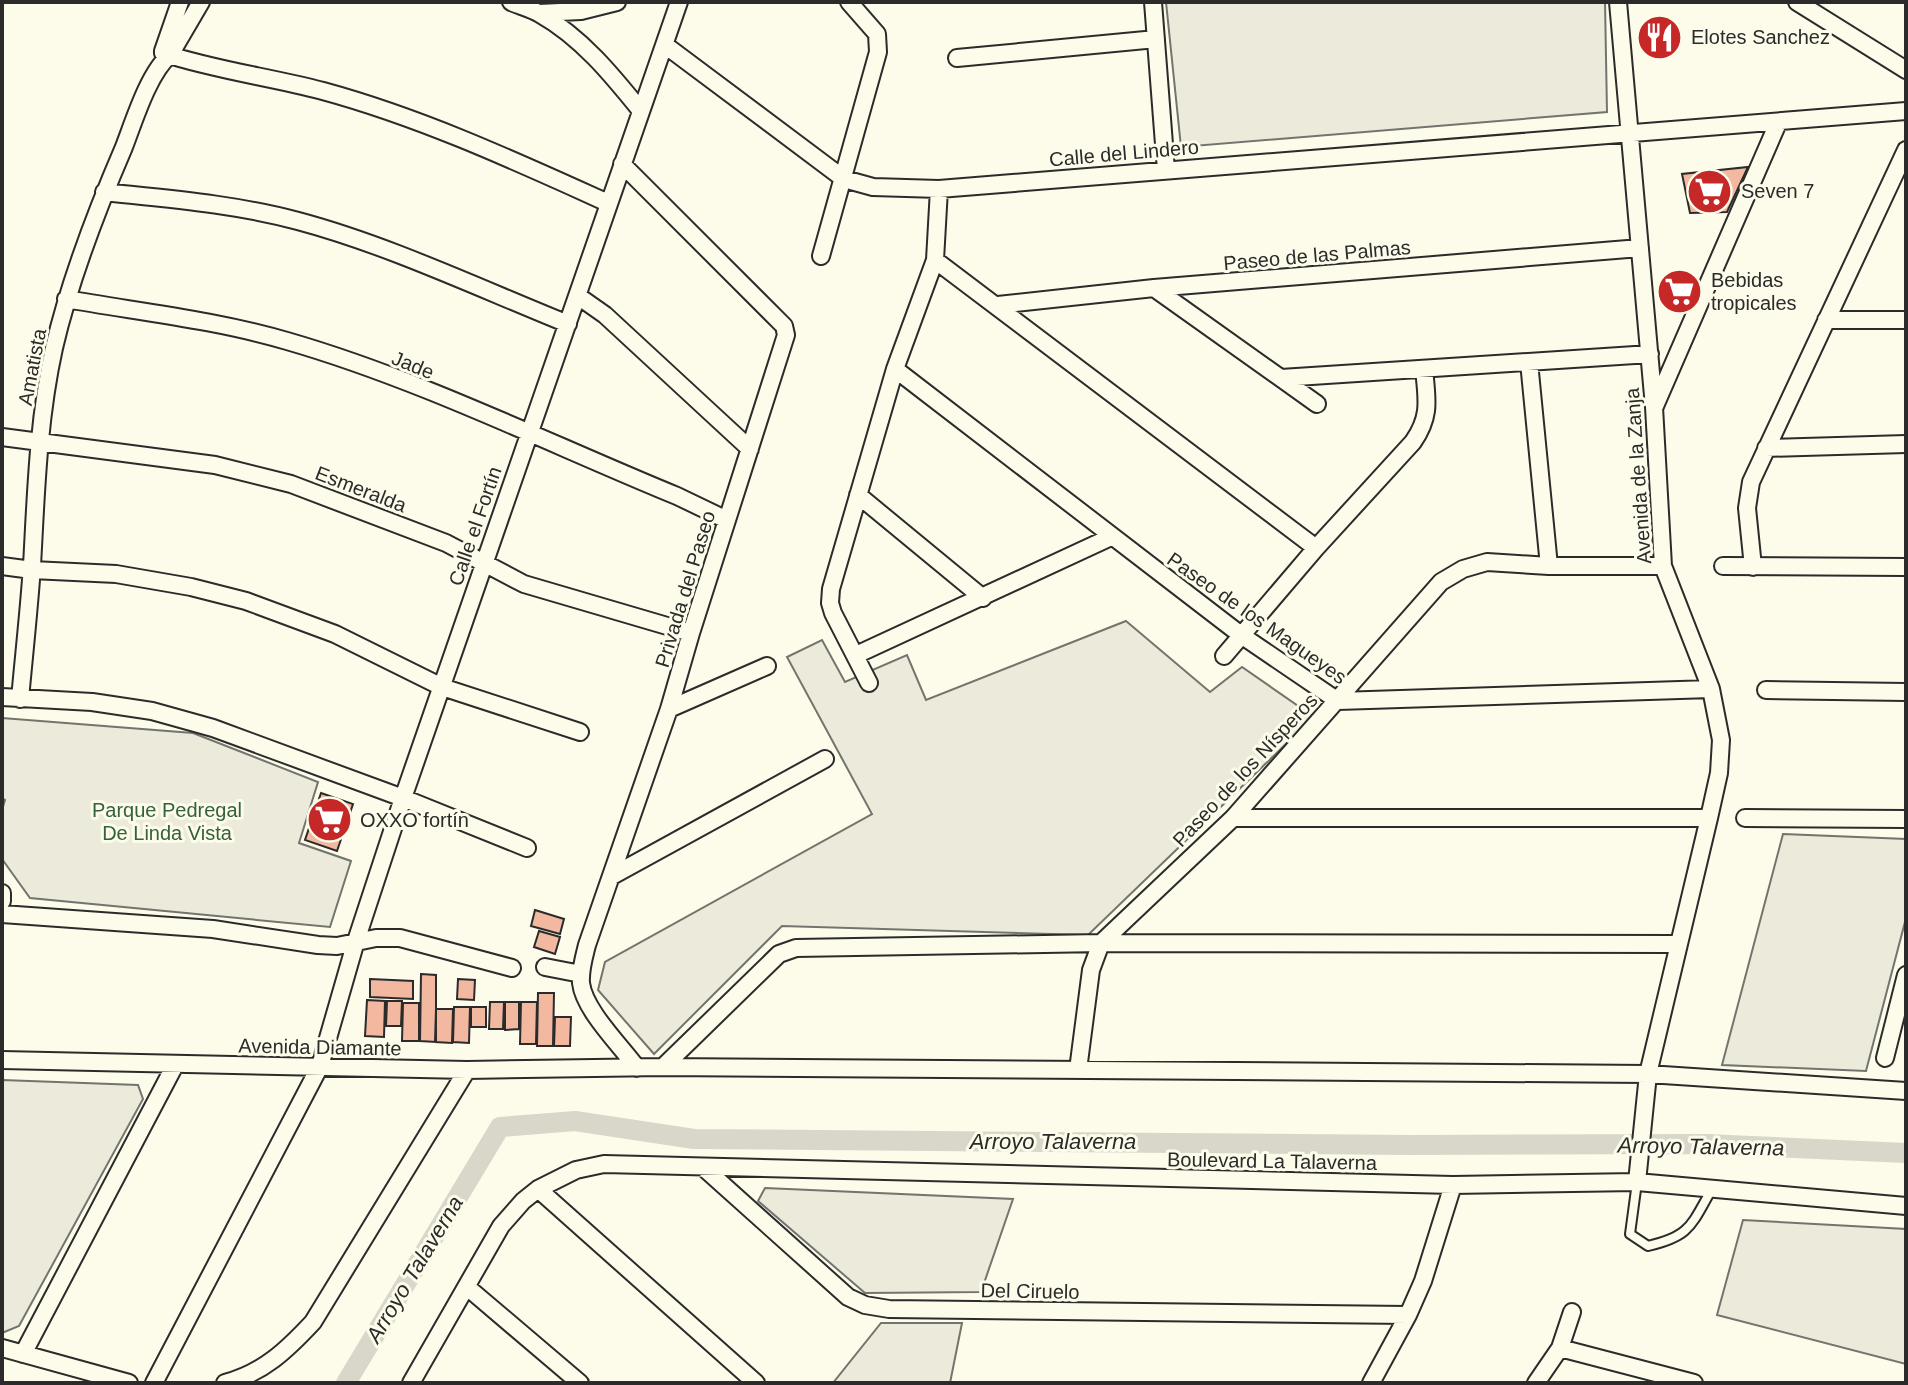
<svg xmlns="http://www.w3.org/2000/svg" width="1908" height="1385" font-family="Arial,sans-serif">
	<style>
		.green { fill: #ecebdb; stroke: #74746e; stroke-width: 2 }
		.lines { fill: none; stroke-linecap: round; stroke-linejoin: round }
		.canal { stroke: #d8d7c9; stroke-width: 20 }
		.building { fill: #f2b8a0; stroke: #2b2b2b; stroke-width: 2 }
		.service-casing { stroke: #2b2b2b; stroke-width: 12 }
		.minor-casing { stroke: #2b2b2b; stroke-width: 20 }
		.service { stroke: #fdfbea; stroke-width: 8 }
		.minor { stroke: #fdfbea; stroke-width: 16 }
		.labels { text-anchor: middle; stroke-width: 6; stroke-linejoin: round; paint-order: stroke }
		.poi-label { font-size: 20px; fill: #2b2b2b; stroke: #fdfbea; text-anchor: start }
		.street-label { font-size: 20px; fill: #2b2b2b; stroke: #fdfbea }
		.park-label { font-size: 20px; fill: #34623c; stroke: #fdfbea }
		.water-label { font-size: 22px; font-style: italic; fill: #2b2b2b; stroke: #fdfbea }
	</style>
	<rect width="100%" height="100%" fill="#fdfbea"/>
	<path class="green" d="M1166 2H1605L1607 112 1181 147Z
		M1126 621 1210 692 1242 667 1314 717 1088 935 782 926 654 1054 598 990 605 962 872 814 787 657 822 640 845 682 907 655 926 700Z
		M2 718 193 733 318 782 299 843 351 861 330 927 30 898 2 859V810L5 800 2 798Z
		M1783 834 1906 839V918L1866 1071 1722 1065Z
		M2 1080 138 1085 143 1099 19 1326 2 1333Z
		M765 1188 1013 1199 981 1292 865 1293 758 1201Z
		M1743 1220 1906 1229V1364L1717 1315Z
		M881 1323H962L950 1383H833Z"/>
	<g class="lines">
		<path class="canal" d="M346 1383 500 1127 575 1121 694 1139 1410 1145 1706 1144 1906 1153"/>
	</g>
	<path class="building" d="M1748 167 1727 212 1690 213 1682 174Z
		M321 793 353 804 337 851 305 840Z
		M535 910 564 919 560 934 531 926Z
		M539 931 560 937 555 954 534 947Z
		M421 974 436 975V1042L420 1041Z
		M370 979 413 981V999L370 997Z
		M458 979 475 980 474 1000 457 999Z
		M538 993H554L553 1046H537Z
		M367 1000 385 1001 384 1037 365 1036Z
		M387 1001H402L401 1026H386Z
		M490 1002H504L503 1029H489Z
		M505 1002H519V1029L505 1030Z
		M521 1002H537L536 1044H520Z
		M403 1003H419V1041H402Z
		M454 1007H470L469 1043 453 1042Z
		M471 1007H486V1027H471Z
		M436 1009H453L452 1043 435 1042Z
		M555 1017H571L570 1046H554Z"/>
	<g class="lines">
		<defs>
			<path id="service" d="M1637 1182 1630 1234 1648 1246C1691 1236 1691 1225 1712 1189"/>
			<path id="minor" d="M511 2C520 6 532 9 540 14 581 37 612 75 641 111
				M1153 2 1166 170
				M1618 2 1654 407 1663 566 1711 689 1721 740 1719 773 1709 818 1648 1074 1637 1182
				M1797 2 1906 70
				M539 13 581 11 617 2
				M665 45 844 179 873 187 939 189 1906 111
				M163 51 180 2
				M163 53C214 70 270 77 323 91 422 118 515 161 608 203
				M957 58 1156 39
				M622 164 784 326 786 335 691 633 669 709 587 945C584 957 580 970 581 983 584 1010 621 1046 637 1068
				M104 192C170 199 235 204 298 221 388 245 481 289 568 324
				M821 256 878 52 877 34 849 2
				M935 260 1316 548
				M1154 288 1317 404
				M578 296 605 315 750 449
				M66 299C140 312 216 320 287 341 419 379 550 444 677 496L727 520
				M998 305 1154 288 1640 248
				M1826 320H1906
				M1529 362 1549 566
				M895 369 1241 635 1338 701 1711 689
				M1281 378 1650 354
				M1655 406 1778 123
				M2 437 215 465 291 484 446 543 524 584 691 633
				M1766 448 1906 444
				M858 495 983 598
				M2 566 32 570 116 574 191 587 246 601 335 634 442 687 580 732
				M1723 566 1906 567
				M1753 567 1747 508 1751 482 1906 150
				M856 655 1111 537
				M1224 656 1316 548 1413 442C1431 416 1427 400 1424 369
				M869 683 833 613 830 603 831 589 895 369 935 260 939 189
				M1766 690 1906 692
				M2 697 92 702 152 711 213 728 403 798 527 848
				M20 699C24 655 29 610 32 566 36 493 38 420 54 348 70 279 96 212 124 147 134 121 149 72 170 55L201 2
				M669 709 767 666
				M1233 818H1709
				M1745 818 1906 819
				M612 876 825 759
				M2 893V901
				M2 914 213 929 318 945 337 946 376 938H400L512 968
				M545 967 581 974
				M1885 1058 1906 975
				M2 1060 467 1070 663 1067 1648 1074 1906 1091
				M663 1067 779 954 796 948 1101 943 1677 944
				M1078 1070 1091 970 1101 943 1233 818 1441 582 1463 569 1487 562 1549 566H1663
				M703 1167 848 1297 865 1305 889 1309 1408 1315
				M538 1189 756 1383
				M467 1287 580 1383
				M2 1348 129 1383
				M1560 1348 1694 1383
				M23 1354 175 1065
				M154 1383 320 1066 356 941 403 798 679 2
				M225 1383C263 1373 287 1350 313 1322L467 1070
				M411 1383 501 1226 523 1201 538 1189 576 1170 604 1164 1453 1185 1637 1182 1906 1206
				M1371 1383 1408 1315 1423 1281 1453 1185
				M1536 1383 1560 1348 1572 1312"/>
		</defs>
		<use href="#service" class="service-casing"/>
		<use href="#minor" class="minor-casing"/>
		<use href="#service" class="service"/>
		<use href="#minor" class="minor"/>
	</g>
	<defs>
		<symbol id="restaurant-disc" viewBox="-11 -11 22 22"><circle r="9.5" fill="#c62828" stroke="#fdfbea"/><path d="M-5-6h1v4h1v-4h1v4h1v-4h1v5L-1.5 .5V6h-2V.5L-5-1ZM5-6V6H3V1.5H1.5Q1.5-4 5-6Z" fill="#fff"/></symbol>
		<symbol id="supermarket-disc" viewBox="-11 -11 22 22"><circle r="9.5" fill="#c62828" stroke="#fdfbea"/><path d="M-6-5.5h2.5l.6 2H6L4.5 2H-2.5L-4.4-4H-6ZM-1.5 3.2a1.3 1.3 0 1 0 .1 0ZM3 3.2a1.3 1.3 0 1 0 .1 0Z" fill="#fff"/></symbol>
	</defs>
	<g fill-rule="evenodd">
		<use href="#restaurant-disc" x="1634" y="12" width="51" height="51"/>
		<use href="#supermarket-disc" x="1684" y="166" width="51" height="51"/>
		<use href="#supermarket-disc" x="1654" y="266" width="51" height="51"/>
		<use href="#supermarket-disc" x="304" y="794" width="51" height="51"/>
	</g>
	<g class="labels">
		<g class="poi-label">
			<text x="1691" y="44">Elotes Sanchez</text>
			<text x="1741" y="198">Seven 7</text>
			<text x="1711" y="287">Bebidas<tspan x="1711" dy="23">tropicales</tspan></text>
			<text x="360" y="827">OXXO fortín</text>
		</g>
		<g class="street-label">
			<text transform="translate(1124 153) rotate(-5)" y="7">Calle del Lindero</text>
			<text transform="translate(1317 255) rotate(-5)" y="7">Paseo de las Palmas</text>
			<text transform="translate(413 365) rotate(22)" y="7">Jade</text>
			<text transform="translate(32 367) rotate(-79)" y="7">Amatista</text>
			<text transform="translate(1638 476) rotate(-94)" y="7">Avenida de la Zanja</text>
			<text transform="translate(361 489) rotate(21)" y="7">Esmeralda</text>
			<text transform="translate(475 526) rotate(-71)" y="7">Calle el Fortín</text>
			<text transform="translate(685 589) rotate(-73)" y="7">Privada del Paseo</text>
			<text transform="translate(1257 618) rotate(35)" y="7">Paseo de los Magueyes</text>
			<text transform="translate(1245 770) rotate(-47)" y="7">Paseo de los Nísperos</text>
			<text transform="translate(320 1047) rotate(1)" y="7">Avenida Diamante</text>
			<text transform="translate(1272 1161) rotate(1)" y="7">Boulevard La Talaverna</text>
			<text transform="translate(1030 1291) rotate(1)" y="7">Del Ciruelo</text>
		</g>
		<g class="park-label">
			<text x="167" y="817">Parque Pedregal<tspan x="167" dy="23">De Linda Vista</tspan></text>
		</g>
		<g class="water-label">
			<text x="1053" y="1149">Arroyo Talaverna</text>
			<text transform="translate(1701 1146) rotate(1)" y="8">Arroyo Talaverna</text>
			<text transform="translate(414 1269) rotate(-59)" y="8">Arroyo Talaverna</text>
		</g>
	</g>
	<rect width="1908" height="1385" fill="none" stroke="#2b2b2b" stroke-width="8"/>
</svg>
